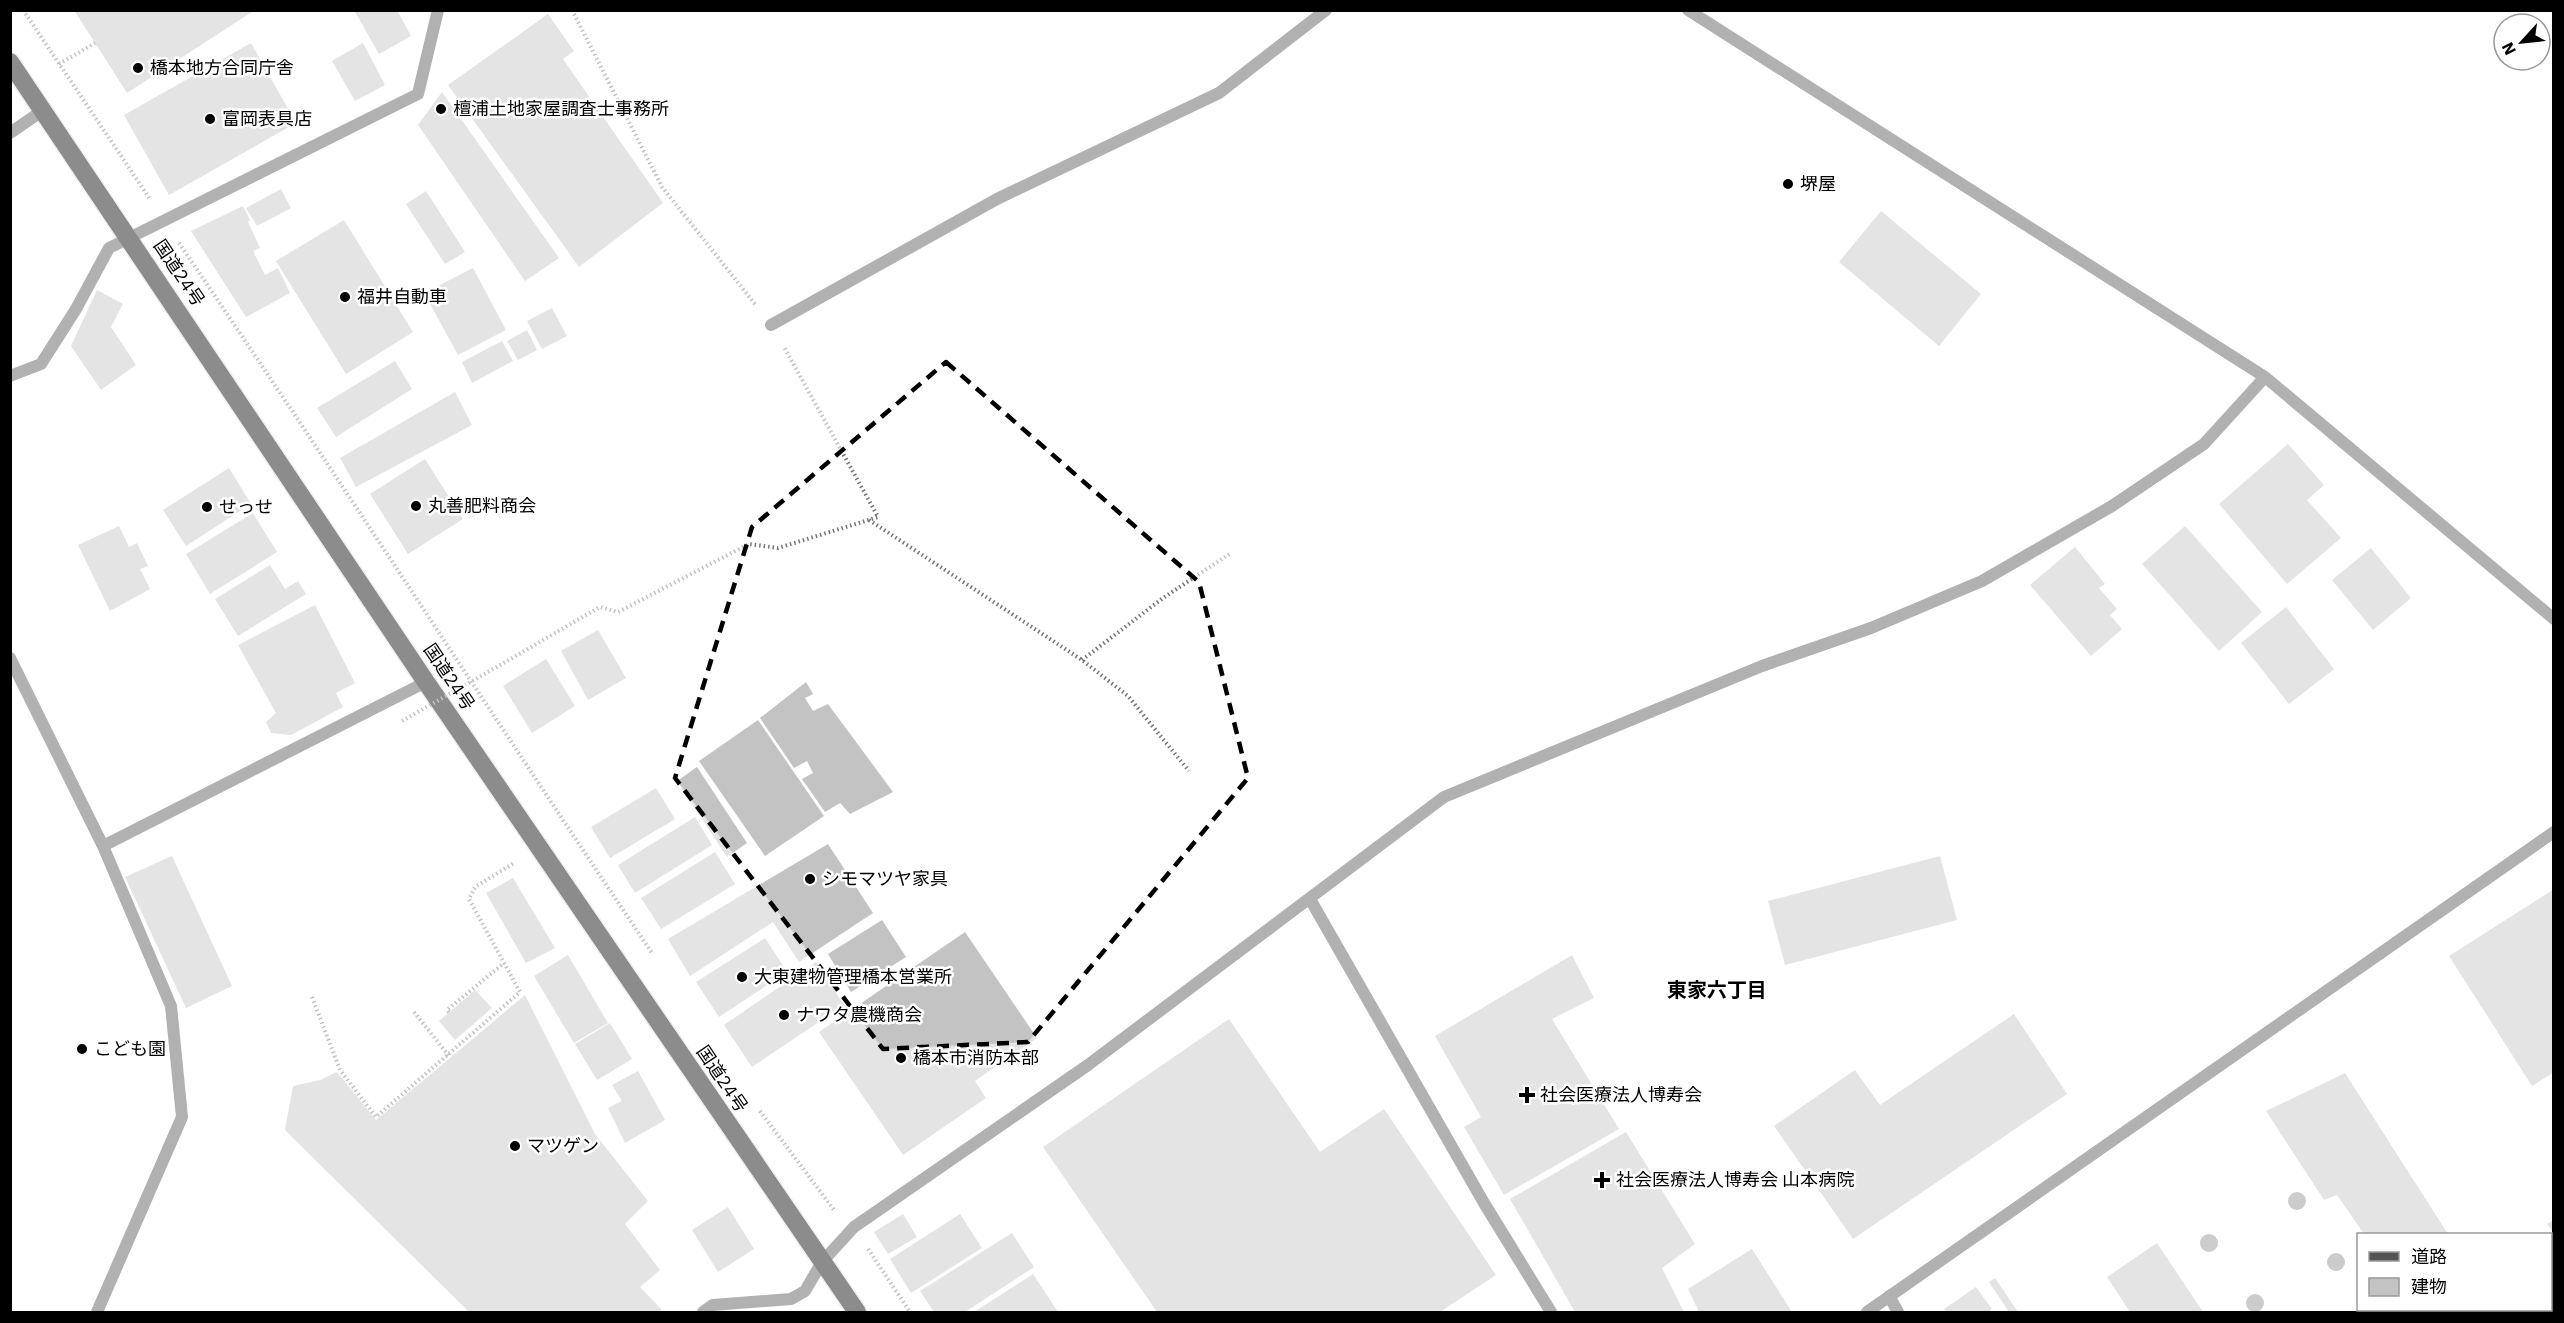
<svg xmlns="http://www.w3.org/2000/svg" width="2564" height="1323" font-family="'IBM Plex Sans','Noto Sans JP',sans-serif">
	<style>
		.building { fill: #c3c3c3 }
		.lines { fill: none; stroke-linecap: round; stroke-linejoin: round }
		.highway-casing { stroke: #dbdbdb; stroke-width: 21 }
		.path { stroke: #757575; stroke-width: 4; stroke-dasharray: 1.5 3; stroke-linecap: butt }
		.lane { stroke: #535353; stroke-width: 12 }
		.street { stroke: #535353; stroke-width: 12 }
		.highway { stroke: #000; stroke-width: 18 }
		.path-bridge { stroke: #757575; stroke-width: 4; stroke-dasharray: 1.5 3; stroke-linecap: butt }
		.tree { fill: #8e8e8e }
		.marked { fill: none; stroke: #000; stroke-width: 4.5; stroke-dasharray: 12 8; stroke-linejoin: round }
		.poi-dot { fill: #000; stroke: #fff; stroke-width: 2 }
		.labels { text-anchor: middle; stroke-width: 5; stroke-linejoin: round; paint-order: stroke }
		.poi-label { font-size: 18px; fill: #000; stroke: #fff; text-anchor: start }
		.street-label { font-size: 18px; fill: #000; stroke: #fff }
		.neighbourhood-label { font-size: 20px; font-weight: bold; fill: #000; stroke: #fff }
	</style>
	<rect width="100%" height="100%" fill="#fff"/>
	<path class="building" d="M74 10H255L127 93Z
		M354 10H397L411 36 379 54Z
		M548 14 574 51 563 59 663 203 579 267 448 85Z
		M251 43 296 123 169 195 124 115Z
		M363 43 385 85 355 101 332 61Z
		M442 92 559 258 525 281 418 125Z
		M281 189 291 208 257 226 246 208Z
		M426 191 465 252 445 264 406 204Z
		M243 206 250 220 248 222 260 248 253 251 265 275 278 268 290 293 246 317 191 231Z
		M1881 211 1981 294 1939 346 1839 262Z
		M344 220 413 332 346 374 276 261Z
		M473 268 506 330 458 355 424 293Z
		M97 290 123 304 111 327 136 365 101 390 71 346Z
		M552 308 567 336 542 349 527 321Z
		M527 330 537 350 518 360 507 341Z
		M502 341 513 361 472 383 462 362Z
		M395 361 412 389 336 437 317 408Z
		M455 392 472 425 356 487 340 458Z
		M2288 444 2324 485 2307 500 2341 538 2287 584 2219 504Z
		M425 459 463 519 408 554 370 494Z
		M229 468 251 504 186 546 163 510Z
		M253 513 277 552 210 594 186 554Z
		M119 526 129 547 137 543 148 566 140 569 150 589 110 611 78 545Z
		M2185 526 2262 612 2219 651 2142 564Z
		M2075 547 2105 584 2099 588 2117 609 2110 615 2122 629 2091 656 2030 585Z
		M2371 548 2411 598 2373 630 2332 580Z
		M270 565 285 589 298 581 306 594 238 636 215 599Z
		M315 605 355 683 336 693 343 707 291 735 271 733 266 722 276 713 238 645Z
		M2286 607 2334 669 2289 704 2241 643Z
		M598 630 626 678 588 700 561 651Z
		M546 659 575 706 532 733 503 686Z
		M806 682 813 694 805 698 813 711 828 704 893 792 850 814 840 803 825 812 802 779 813 773 807 761 794 768 760 718Z
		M758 720 824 816 765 856 699 761Z
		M697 767 747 843 727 857 677 781Z
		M656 788 675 819 610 858 591 827Z
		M695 817 712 845 635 893 618 865Z
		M828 844 873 913 799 962 773 922 690 976 668 939Z
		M715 852 735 884 661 929 641 898Z
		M172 856 232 986 186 1008 125 877Z
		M1940 856 1957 920 1785 965 1768 901Z
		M513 878 555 948 526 963 486 893Z
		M2554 889V1072L2532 1086 2449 956Z
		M882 920 906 957 851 992 828 954Z
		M965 932 1037 1038 975 1081 986 1098 903 1155 819 1032Z
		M765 938 787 972 719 1017 696 982Z
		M568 955 608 1023 574 1043 534 976Z
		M1572 955 1594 998 1552 1019 1619 1129 1504 1195 1464 1127 1481 1117 1435 1036Z
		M816 962 844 1005 752 1067 724 1025Z
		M475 990 492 1008 455 1040 439 1021Z
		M525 995 595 1134 648 1201 625 1224 660 1270 640 1287 662 1310 659 1312H469L285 1130 293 1086 320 1080 337 1072 376 1120Z
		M2014 1014 2067 1094 1853 1239 1774 1126 1855 1070 1880 1105Z
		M1229 1019 1320 1152 1384 1109 1496 1275 1440 1312H1157L1043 1147Z
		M610 1023 632 1059 597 1080 575 1044Z
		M638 1071 665 1120 625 1143 608 1108 622 1101 612 1085Z
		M2345 1073 2448 1234H2364L2337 1195 2324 1200 2266 1111Z
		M1626 1132 1695 1244 1662 1268 1684 1312H1575L1510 1199Z
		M728 1207 754 1249 718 1272 692 1230Z
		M903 1214 917 1237 888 1254 874 1232Z
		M960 1214 982 1248 911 1293 890 1259Z
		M2554 1220V1233L2547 1224Z
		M1012 1233 1034 1267 965 1312H934L920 1291Z
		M2157 1243 2203 1312H2130L2107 1277Z
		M1752 1249 1792 1312H1699L1688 1289Z
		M1033 1274 1058 1312H974Z
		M1995 1278 2018 1312H2009L1989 1282Z
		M1976 1287 1992 1309 1988 1312H1947L1944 1309Z
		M2415 1310H2495L2497 1312H2417Z"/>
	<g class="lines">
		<defs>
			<path id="highway" d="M10 62 426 682 857 1312"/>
		</defs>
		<use href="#highway" class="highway-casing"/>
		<path class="path" d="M23 10 150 199
			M572 10 662 187 755 304
			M59 64 95 43
			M179 243C339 478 493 717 652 953
			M869 520 1082 660 1128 696 1189 771
			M1082 660 1163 598 1231 553
			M488 672 600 607 618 612 749 544 778 548 878 517 784 347
			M312 997 340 1070 376 1117 520 992 469 899 475 887 514 863
			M414 1012 449 1056
			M449 1012 447 1010 504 963
			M760 1111 834 1210
			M868 1249 910 1312"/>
		<path class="lane" d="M1889 1296 1898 1312"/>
		<path class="street" d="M1688 10 2265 377 2554 619
			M10 133 42 111
			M771 325 997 199 1219 93 1326 10
			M10 376 41 364 76 309 109 248 418 94 438 10
			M10 658 103 846
			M1310 899 1484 1203 1551 1312
			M97 1312 182 1117 171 1006 103 846 426 682
			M703 1312 713 1305 791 1299 805 1291 822 1262 854 1227 1088 1065 1444 797 1762 666 1871 628 1982 581 2112 506 2204 444 2265 377
			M1867 1312 2554 832"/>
		<use href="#highway" class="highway"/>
		<path class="path-bridge" d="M402 721 488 672"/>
	</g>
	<g class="tree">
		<circle cx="2297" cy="1201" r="9"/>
		<circle cx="2209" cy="1243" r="9"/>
		<circle cx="2336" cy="1262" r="9"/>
		<circle cx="2255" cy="1303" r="9"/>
	</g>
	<path d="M0 0H2564V1323H0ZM946 362 1199 582 1248 778 1028 1042 883 1049 675 778 752 527Z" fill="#fff" fill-opacity=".55" fill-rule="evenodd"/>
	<path class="marked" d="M946 362 1199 582 1248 778 1028 1042 883 1049 675 778 752 527Z"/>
	<g class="poi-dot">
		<circle cx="138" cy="68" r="6"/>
		<circle cx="441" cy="109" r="6"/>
		<circle cx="210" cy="119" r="6"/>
		<circle cx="1788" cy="184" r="6"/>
		<circle cx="345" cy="297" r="6"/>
		<circle cx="416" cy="506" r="6"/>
		<circle cx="207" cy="507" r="6"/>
		<circle cx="810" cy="879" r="6"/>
		<circle cx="742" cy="977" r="6"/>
		<circle cx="784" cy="1015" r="6"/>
		<circle cx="82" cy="1049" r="6"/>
		<circle cx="901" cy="1058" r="6"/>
		<path d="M1524 1086h6v6h6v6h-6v6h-6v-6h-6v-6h6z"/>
		<circle cx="515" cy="1146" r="6"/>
		<path d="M1599 1171h6v6h6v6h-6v6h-6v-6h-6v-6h6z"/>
	</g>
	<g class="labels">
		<g class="poi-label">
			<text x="150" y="74">橋本地方合同庁舎</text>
			<text x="453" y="115">檀浦土地家屋調査士事務所</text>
			<text x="222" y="125">富岡表具店</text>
			<text x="1800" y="190">堺屋</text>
			<text x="357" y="303">福井自動車</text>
			<text x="428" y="512">丸善肥料商会</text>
			<text x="219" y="513">せっせ</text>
			<text x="822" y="885">シモマツヤ家具</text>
			<text x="754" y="983">大東建物管理橋本営業所</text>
			<text x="796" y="1021">ナワタ農機商会</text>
			<text x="94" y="1055">こども園</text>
			<text x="913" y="1064">橋本市消防本部</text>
			<text x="1540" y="1101">社会医療法人博寿会</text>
			<text x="527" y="1152">マツゲン</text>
			<text x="1616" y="1186">社会医療法人博寿会 山本病院</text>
		</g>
		<g class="street-label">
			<text transform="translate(179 273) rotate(56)" y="6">国道24号</text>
			<text transform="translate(449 677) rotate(56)" y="6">国道24号</text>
			<text transform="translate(722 1079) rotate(56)" y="6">国道24号</text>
		</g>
		<g class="neighbourhood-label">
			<text x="1717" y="997">東家六丁目</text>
		</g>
	</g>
	<rect width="2564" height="1323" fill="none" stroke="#000000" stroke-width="24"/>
	<rect x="2357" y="1233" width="195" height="78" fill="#ffffff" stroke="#999999" stroke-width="1.5"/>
	<rect x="2369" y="1252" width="30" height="9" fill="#535353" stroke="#999999" stroke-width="1.5"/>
	<text x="2411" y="1263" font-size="18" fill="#000000">道路</text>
	<rect x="2369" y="1278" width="30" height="18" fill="#c3c3c3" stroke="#999999" stroke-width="1.5"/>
	<text x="2411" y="1293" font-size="18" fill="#000000">建物</text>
	<g transform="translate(2522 42) rotate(243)"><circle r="28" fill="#ffffff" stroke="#999999" stroke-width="1.5"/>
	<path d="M0-4.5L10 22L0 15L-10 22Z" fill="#000000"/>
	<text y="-9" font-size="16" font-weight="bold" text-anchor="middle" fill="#000000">N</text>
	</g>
</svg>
